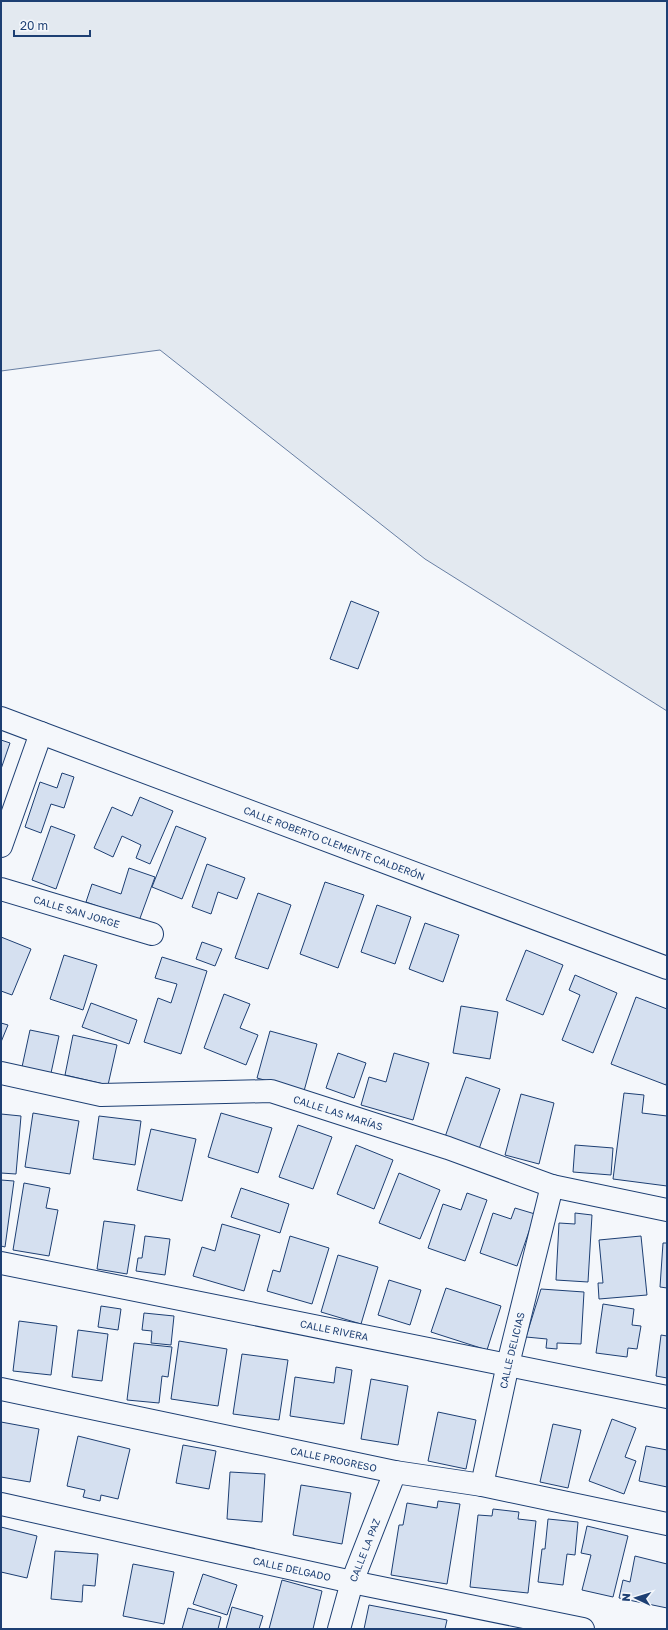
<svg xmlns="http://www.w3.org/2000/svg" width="668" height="1630" font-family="'Golos Text',sans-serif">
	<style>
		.green { fill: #e3e9f0; stroke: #687fa3 }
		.building { fill: #d5e0f0; stroke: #1d3f73 }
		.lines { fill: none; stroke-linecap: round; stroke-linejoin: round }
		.minor-casing { stroke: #1d3f73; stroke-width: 24 }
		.minor { stroke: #f4f7fb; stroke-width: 22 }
		.labels { text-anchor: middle; stroke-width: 3; stroke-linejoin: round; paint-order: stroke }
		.street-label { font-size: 10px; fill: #1d3f73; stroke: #f4f7fb }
	</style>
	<rect width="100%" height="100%" fill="#f4f7fb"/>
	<path class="green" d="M1 1H667V711L425 559 160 350 1 371Z"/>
	<path class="building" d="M351 601 379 612 358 669 330 659Z
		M1 740 10 743 1 769Z
		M62 773 74 777 64 808 51 804 41 833 25 827 40 782 57 788Z
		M140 797 173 811 150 864 136 858 141 845 122 836 113 857 94 848 112 807 132 816Z
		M51 826 75 835 56 889 32 880Z
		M176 826 206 838 182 899 152 887Z
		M207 864 245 878 237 899 218 892 211 914 192 907Z
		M129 868 155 877 139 921 86 902 92 884 121 894Z
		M325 882 364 895 338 968 300 954Z
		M258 893 291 905 268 969 235 958Z
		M377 905 411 917 395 964 361 952Z
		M425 923 459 935 443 982 409 969Z
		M1 937 31 949 12 995 1 991Z
		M202 942 222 949 215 966 196 959Z
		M526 950 563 965 543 1015 506 1000Z
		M64 955 97 965 83 1010 50 999Z
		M162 957 207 971 181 1054 144 1042 158 998 171 1003 177 984 155 978Z
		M575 975 617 993 593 1053 562 1040 580 995 569 990Z
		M224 994 250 1004 240 1028 258 1035 246 1065 204 1048Z
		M636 997 667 1009V1081L666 1085 611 1064Z
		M91 1003 137 1020 129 1044 82 1027Z
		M461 1006 498 1012 490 1059 453 1053Z
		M1 1023 8 1025 1 1042Z
		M30 1030 59 1036 51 1073 22 1067Z
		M270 1031 317 1044 304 1091 257 1078Z
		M73 1035 117 1045 108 1085 65 1075Z
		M338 1053 366 1063 354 1098 326 1088Z
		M394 1053 429 1063 413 1120 361 1105 369 1077 386 1082Z
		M466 1077 500 1089 479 1149 445 1137Z
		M624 1093 644 1095 642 1113 667 1116V1186L613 1179Z
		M521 1094 554 1103 539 1164 505 1155Z
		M33 1113 79 1121 70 1174 25 1167Z
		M221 1113 272 1128 258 1173 208 1157Z
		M1 1114 21 1116 16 1174 1 1173Z
		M99 1116 141 1121 135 1165 93 1159Z
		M298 1125 332 1137 313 1189 279 1177Z
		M151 1129 196 1139 182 1201 137 1190Z
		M356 1145 393 1160 374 1209 337 1194Z
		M575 1145 613 1148 611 1175 573 1172Z
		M399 1173 440 1190 420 1239 379 1223Z
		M1 1180 14 1181 5 1247 1 1246Z
		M24 1183 50 1188 46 1208 58 1210 49 1256 13 1250Z
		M241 1188 289 1204 280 1233 231 1217Z
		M467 1193 487 1200 465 1261 428 1248 443 1204 461 1210Z
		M515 1208 535 1214 517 1266 480 1253 493 1213 511 1219Z
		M575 1213 592 1215 588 1282 556 1280 559 1223 575 1224Z
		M104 1221 135 1225 127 1274 97 1269Z
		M222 1224 260 1235 244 1291 193 1276 202 1247 215 1251Z
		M145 1236 170 1239 165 1275 136 1271 138 1258H142Z
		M290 1236 329 1248 312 1304 267 1291 273 1270 280 1272Z
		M641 1236 647 1295 599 1299 598 1283H603L599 1240Z
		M663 1243H667V1288L660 1287Z
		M338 1255 378 1267 361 1324 321 1312Z
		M389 1280 421 1290 410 1325 378 1315Z
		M446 1288 501 1306 487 1350 431 1332Z
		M541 1289 584 1292 581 1344 557 1343V1349L546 1348 547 1339 526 1337Z
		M603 1304 634 1309 632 1325 641 1326 637 1349 628 1348 627 1357 596 1353Z
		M101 1306 121 1309 118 1330 98 1327Z
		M144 1313 174 1316 171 1345 151 1343 152 1331 142 1330Z
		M19 1321 57 1326 51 1375 13 1371Z
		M78 1330 108 1334 102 1381 72 1377Z
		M661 1335 667 1336V1378L656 1376Z
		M179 1341 227 1349 218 1406 171 1399Z
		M134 1343 172 1347 168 1377 162 1376 159 1403 127 1400Z
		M242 1354 288 1360 279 1420 233 1414Z
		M336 1367 352 1370 344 1424 290 1416 295 1377 334 1383Z
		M371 1379 408 1386 398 1445 361 1439Z
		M438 1412 476 1420 466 1469 428 1461Z
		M612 1419 636 1428 625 1457 636 1461 624 1494 589 1481Z
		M1 1422 39 1429 30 1482 1 1477Z
		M553 1424 581 1430 568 1488 540 1482Z
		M78 1436 130 1449 118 1499 101 1495 100 1501 83 1497 85 1490 67 1486Z
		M183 1445 216 1451 209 1489 176 1483Z
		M646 1446 667 1450V1487L639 1481Z
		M230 1472 265 1474 262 1522 227 1519Z
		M301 1485 351 1493 342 1544 293 1535Z
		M438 1501 460 1504 447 1584 391 1575 399 1525H403L407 1503 437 1508Z
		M493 1509 519 1512 518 1519 536 1521 528 1593 470 1587 478 1515 492 1516Z
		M548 1519 578 1522 575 1555 567 1554 563 1585 538 1582 542 1549H545Z
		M587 1526 628 1536 613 1597 582 1590 591 1555 581 1553Z
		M1 1527 37 1536 27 1578 1 1572Z
		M55 1551 98 1554 95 1586 83 1585 82 1602 51 1599Z
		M635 1556 667 1564V1608L619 1598 623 1580 630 1582Z
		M133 1564 174 1572 164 1624 123 1616Z
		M203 1574 237 1585 227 1615 193 1604Z
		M282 1580 322 1591 313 1629H269Z
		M369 1605 447 1620 445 1629H364Z
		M232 1607 263 1616 259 1629H226Z
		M188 1608 221 1617 218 1629H182Z"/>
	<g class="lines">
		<defs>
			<g id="minor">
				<path id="s1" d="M1 718 667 968"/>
				<path d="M1 846 41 733"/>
				<path id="s2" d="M1 889 152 934"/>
				<path id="s3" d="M1 1073 101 1095 271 1091 448 1148 552 1186 667 1210"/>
				<path id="s4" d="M1 1263 667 1397"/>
				<path id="s5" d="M1 1389 395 1472 482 1485 667 1524"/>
				<path id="s6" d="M482 1485 508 1364 552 1186"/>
				<path id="s7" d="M1 1504 352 1582 583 1629"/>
				<path id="s8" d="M339 1629 352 1582 395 1472"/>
			</g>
		</defs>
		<use href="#minor" class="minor-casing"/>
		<use href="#minor" class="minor"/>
	</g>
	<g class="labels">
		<g class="street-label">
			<text dy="4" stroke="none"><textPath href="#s1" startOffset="356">CALLE ROBERTO CLEMENTE CALDERÓN</textPath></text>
			<text dy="4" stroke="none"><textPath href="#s2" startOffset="79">CALLE SAN JORGE</textPath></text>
			<text dy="4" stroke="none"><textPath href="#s3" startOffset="343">CALLE LAS MARÍAS</textPath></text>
			<text dy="4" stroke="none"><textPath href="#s4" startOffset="340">CALLE RIVERA</textPath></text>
			<text dy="4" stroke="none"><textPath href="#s6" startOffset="138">CALLE DELICIAS</textPath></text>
			<text dy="4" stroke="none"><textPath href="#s5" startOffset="340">CALLE PROGRESO</textPath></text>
			<text dy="4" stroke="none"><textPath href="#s8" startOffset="83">CALLE LA PAZ</textPath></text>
			<text dy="4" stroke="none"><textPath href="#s7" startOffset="298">CALLE DELGADO</textPath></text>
		</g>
	</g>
	<rect width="668" height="1630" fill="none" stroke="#1d3f73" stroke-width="4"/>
	<g transform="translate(636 1598) rotate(274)" stroke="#f4f7fb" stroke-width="3" paint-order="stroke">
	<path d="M0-3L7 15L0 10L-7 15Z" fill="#1d3f73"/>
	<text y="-6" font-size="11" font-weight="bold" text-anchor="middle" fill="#1d3f73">N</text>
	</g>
	<path d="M14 30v6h76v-6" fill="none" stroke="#1d3f73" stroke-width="2"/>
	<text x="20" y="30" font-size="12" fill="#1d3f73" stroke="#f4f7fb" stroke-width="3" paint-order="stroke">20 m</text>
</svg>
